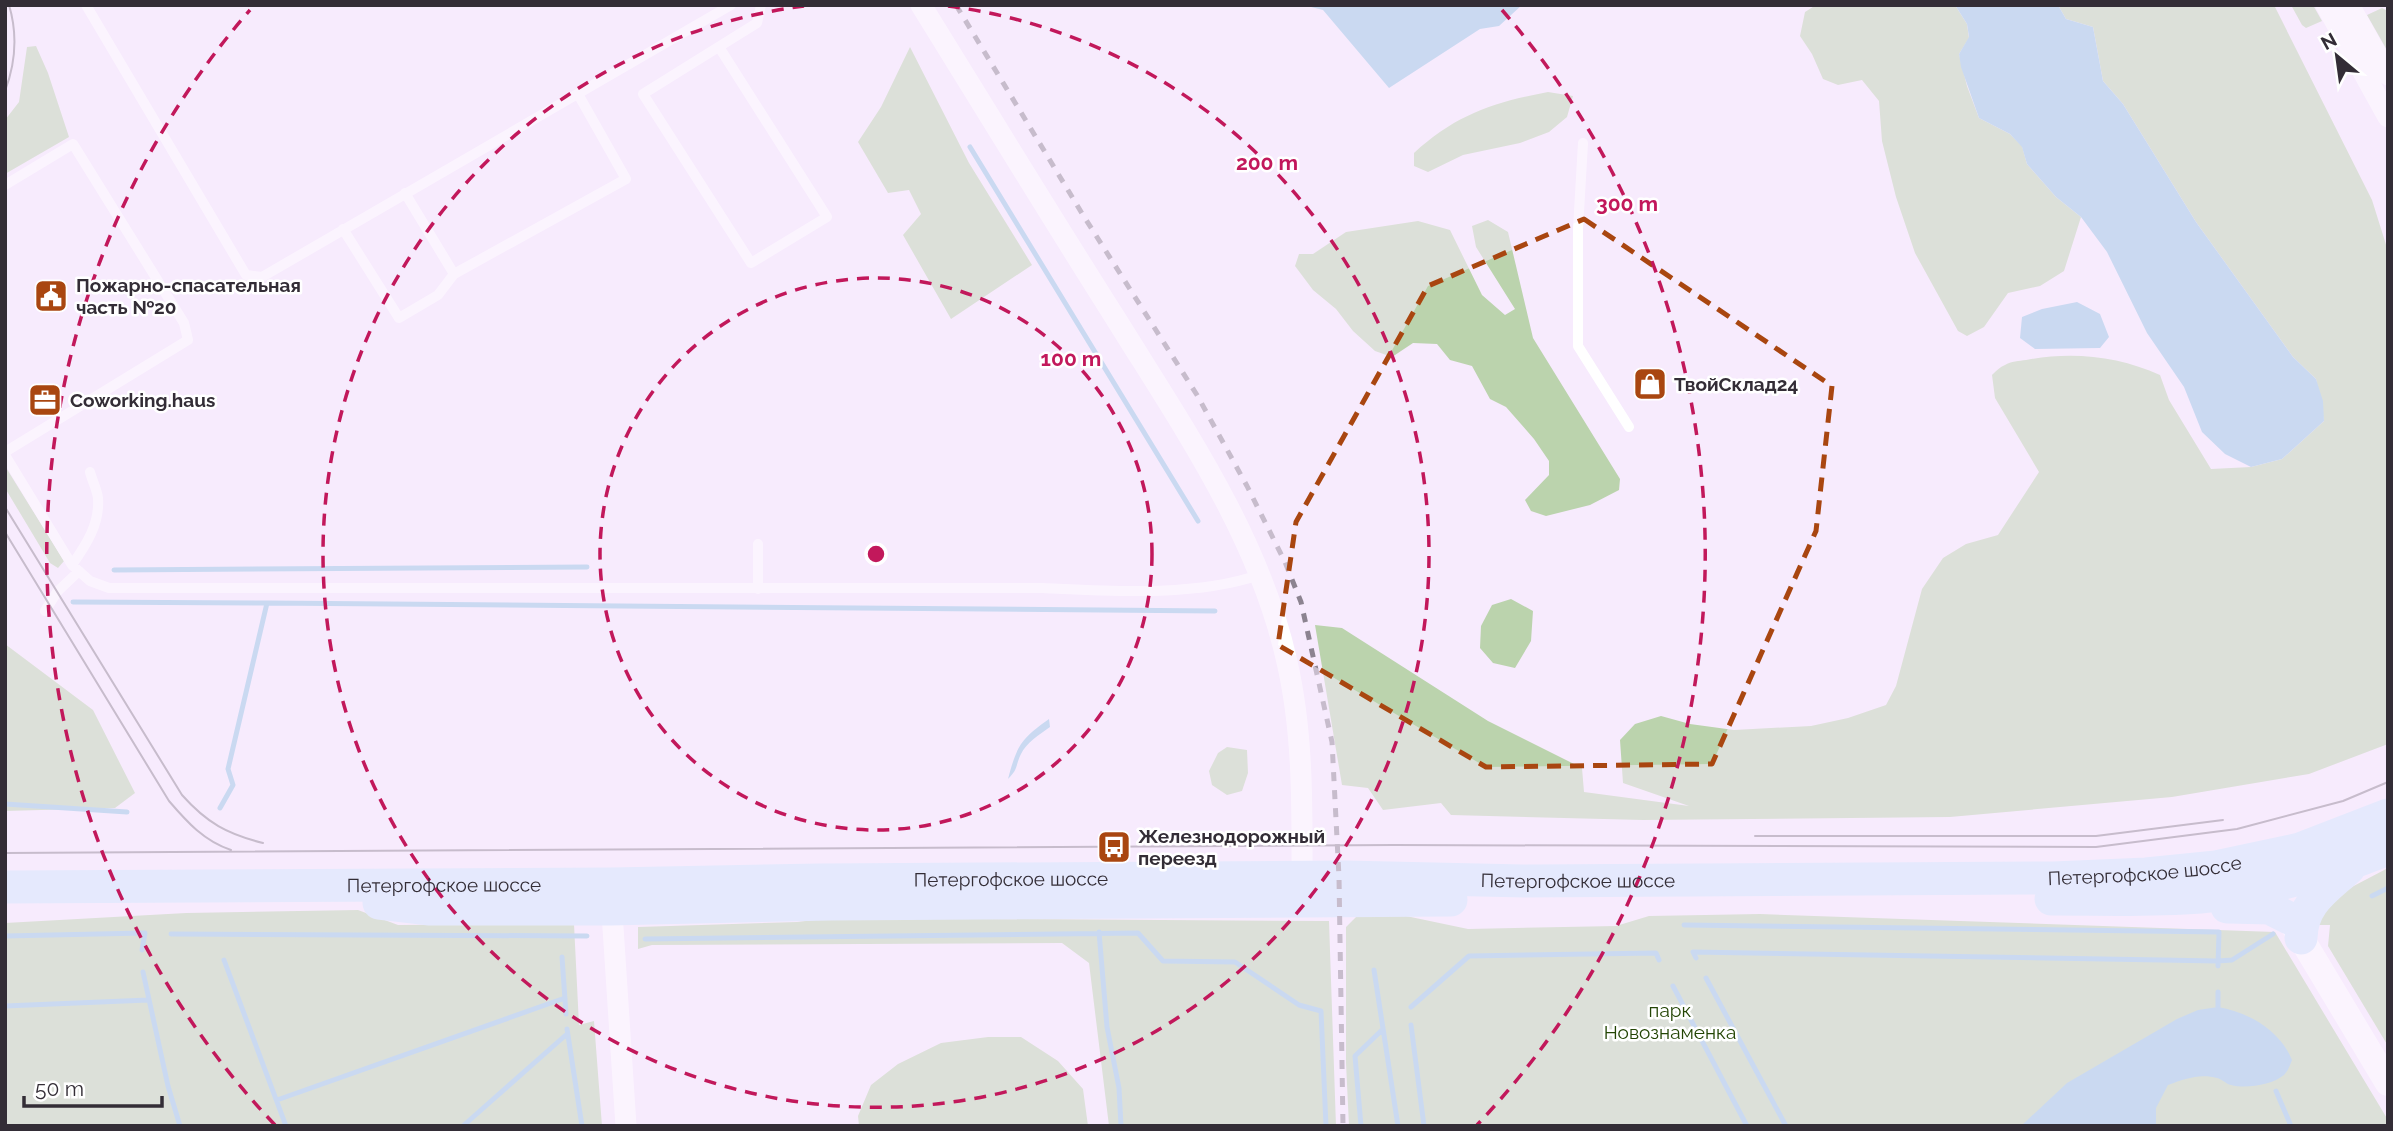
<svg xmlns="http://www.w3.org/2000/svg" width="2393" height="1131" font-family="Raleway,sans-serif">
	<style>
		.green { fill: #bbd3ad }
		.water { fill: #93c4e3 }
		.lines { fill: none; stroke-linecap: round; stroke-linejoin: round }
		.stream { stroke: #93c4e3; stroke-width: 5 }
		.service { stroke: #fff; stroke-width: 10 }
		.minor { stroke: #fff; stroke-width: 21 }
		.tertiary { stroke: #fff; stroke-width: 26 }
		.primary { stroke: #cfe7fd; stroke-width: 33 }
		.tram { stroke: #8c8390; stroke-width: 2 }
		.rail { stroke: #8c8390; stroke-width: 5; stroke-dasharray: 9 9; stroke-linecap: butt }
		.marked { fill: none; stroke: #a94610; stroke-width: 5; stroke-dasharray: 14 9; stroke-linejoin: round }
		.ring { fill: none; stroke: #c2185b; stroke-width: 3.5; stroke-dasharray: 12 9 }
		.labels { text-anchor: middle; stroke-width: 5; stroke-linejoin: round; paint-order: stroke }
		.poi-label { font-size: 19px; font-weight: bold; fill: #332d36; stroke: #fff; text-anchor: start }
		.street-label { font-size: 19px; fill: #332d36; stroke: #fff }
		.park-label { font-size: 19px; fill: #234504; stroke: #fff }
		.centre { fill: #c2185b; stroke: #fff; stroke-width: 3.5 }
		.ring-label { font-size: 21px; text-anchor: middle; font-weight: bold; fill: #c2185b; stroke: #fff; stroke-width: 5; stroke-linejoin: round; paint-order: stroke }
	</style>
	<rect width="100%" height="100%" fill="#f7ebfd"/>
	<path class="green" d="M1816 5H1955L1967 24 1969 38 1959 54 1967 86 1979 118 2010 134 2022 146 2027 164 2056 197 2081 217 2064 271 2040 286 2008 293 1984 327 1967 336 1958 331 1915 253 1896 197 1882 141 1879 101 1862 80 1838 85 1823 79 1812 54 1800 36 1805 12Z
		M2058 5H2274L2372 200 2388 251V744L2309 774 2172 797 1950 817 1643 820 1451 815 1441 803 1383 810 1368 788 1342 785 1315 625 1342 628 1488 721 1582 768 1584 792 1689 806 1623 783 1620 740 1635 724 1661 716 1690 724 1734 730 1811 726 1848 718 1886 705 1896 686 1922 589 1943 558 1966 544 1998 535 2039 472 1995 398 1992 375C1996 371 2000 367 2005 365 2011 361 2019 361 2026 360 2071 351 2119 356 2160 375L2169 400 2211 469 2251 467 2282 459 2324 421 2316 379 2293 357 2196 222 2123 104 2103 81 2093 27 2066 19Z
		M2291 5H2313L2322 21 2306 28 2302 25Z
		M2382 8 2388 11V52L2367 15Z
		M36 46 48 73 69 137 5 174V120L19 102 27 47Z
		M910 47 969 163 1032 265 951 319 903 235 921 214 909 190 888 193 858 142 881 107Z
		M1548 92 1573 96 1567 117 1549 132 1520 143 1463 155 1428 172 1414 166V153C1455 115 1494 102 1548 92Z
		M1488 220 1508 232 1533 338 1620 479 1619 490 1590 505 1546 516 1531 511 1525 500 1549 475V461L1534 439 1506 407 1490 399 1472 366 1450 360 1437 344 1413 343 1392 357 1375 351 1353 331 1336 309 1313 290 1295 266 1299 254H1313L1346 232 1418 221 1450 230 1482 295 1505 315 1515 309 1476 247 1472 226Z
		M5 466 64 561 58 568 50 563 5 488Z
		M1511 599 1533 611 1531 641 1515 668 1493 663 1480 648 1481 626 1492 605Z
		M5 644 93 710 135 793 115 808 5 811Z
		M1227 747 1247 750 1248 773 1242 791 1227 795 1212 785 1209 771 1218 753Z
		M2388 868V1046L2328 946 2330 925H2318L2325 901Z
		M358 910 398 925 574 924 579 1025 594 1021 602 1126H5V923L186 913Z
		M1760 914 2275 932 2388 1120V1126H1349L1346 1063V927L1357 916H1406L1468 929 1616 926 1649 916Z
		M830 918 1329 921 1336 1126H1109L1089 963 1062 943 652 945 638 949V927L797 922Z
		M988 1037H1021L1058 1061 1083 1089 1088 1126H859L858 1116 871 1085 898 1064 941 1043Z"/>
	<path class="water" d="M1303 5H1522L1499 26 1480 29 1389 88 1323 10Z
		M1955 5H2058L2066 19 2093 27 2103 81 2123 104 2196 222 2293 357 2316 379 2323 401 2324 421 2282 459 2251 467 2225 454 2202 432 2184 387 2147 333 2107 252 2081 217 2056 197 2027 164 2022 147 2010 134 1979 118 1961 67 1959 54 1969 37 1967 24Z
		M2077 302 2100 314 2109 337 2100 348 2035 349 2020 338 2022 317 2042 309Z
		M1049 719 1050 727C1040 734 1026 743 1021 754 1015 766 1019 768 1008 779 1017 745 1021 739 1049 719Z
		M2218 1007C2248 1012 2280 1030 2292 1060 2290 1065 2288 1071 2284 1075 2272 1085 2246 1089 2231 1085 2226 1084 2222 1079 2217 1078 2200 1073 2184 1079 2168 1085L2156 1108V1126H2021L2067 1083 2177 1019 2198 1010Z"/>
	<g class="lines">
		<path class="stream" d="M970 147 1198 521
			M114 570 587 567
			M73 602 267 603
			M5 804 127 812
			M220 808 233 785 228 769 267 603 1215 611
			M2372 896 2388 888
			M1684 925 2219 932 2218 966
			M1099 932 1107 1027 1119 1088 1121 1126
			M171 934 587 936
			M5 936 145 933 142 950
			M645 939 1138 933 1163 961 1235 962 1299 1005 1321 1011 1326 1126
			M562 957 566 1014
			M1696 958 1693 952 2218 961 2232 960 2273 934
			M224 960 286 1126
			M1374 970 1398 1126
			M143 972 168 1086 180 1126
			M1706 978 1786 1126
			M1673 986 1747 1126
			M5 1006 148 1000
			M1411 1007 1469 956 1656 953 1659 960
			M2218 1007V992
			M1411 1025 1424 1126
			M567 1029 582 1126
			M2276 1091 2291 1126
			M277 1100 565 998
			M463 1126 567 1034
			M1361 1126 1355 1056 1382 1030"/>
		<path class="service" d="M86 5 246 275 262 277 731 5
			M719 47 827 217 751 263 643 94 757 23 761 5
			M1583 143 1578 229V346L1629 427
			M5 185 73 144 184 323 188 340 5 452
			M405 193 454 274
			M343 229 399 318 438 295 454 274 626 179 578 94
			M5 455 72 565 90 581 109 588H1043C1110 591 1195 597 1259 575
			M758 544V589
			M72 565C86 545 100 524 98 498 97 490 92 480 90 472
			M45 611 57 592 79 571"/>
		<path class="minor" d="M921 5C986 110 1050 215 1116 319 1183 427 1259 536 1287 662 1304 736 1302 813 1302 888
			M2326 5 2388 117
			M2349 5 2388 75
			M611 897 626 1126"/>
		<path class="tertiary" d="M2292 923 2388 1083"/>
		<g class="primary">
			<path id="s1" d="M5 887 610 884 819 880 1346 877 1524 881 2053 878 2146 874 2216 867 2300 849 2388 815"/>
			<path d="M2051 899C2101 899 2151 901 2201 897 2265 891 2329 873 2388 849"/>
			<path d="M379 903 430 909H611L829 904 1451 900"/>
			<path d="M2227 907 2269 908 2289 918"/>
			<path d="M2301 938C2302 903 2325 890 2349 868"/>
		</g>
		<path class="tram" d="M5 91C16 62 18 35 9 5
			M5 507 182 795C207 823 227 834 263 843
			M5 532 169 801C187 822 204 841 231 850
			M1755 836H2096L2223 820
			M5 853 1394 845 2096 847 2237 829 2343 801 2388 782"/>
		<path class="rail" d="M956 5 1083 215 1197 395 1247 486 1285 562 1301 602 1332 742 1339 877 1343 1126"/>
	</g>
	<path d="M0 0H2393V1131H0ZM1584 219 1832 386 1816 531 1712 764 1486 767 1278 645 1296 522 1428 286Z" fill="#f7ebfd" fill-opacity=".55" fill-rule="evenodd"/>
	<path class="marked" d="M1584 219 1832 386 1816 531 1712 764 1486 767 1278 645 1296 522 1428 286Z"/>
	<g class="ring">
		<circle cx="876" cy="554" r="276"/>
		<path d="M948 6A553 553 0 1 1 804 6"/>
		<path d="M275 1125A829 829 0 0 1 250 10M1502 10A829 829 0 0 1 1477 1125"/>
	</g>
	<defs>
		<symbol id="civic-square" viewBox="-11 -11 22 22"><rect x="-9" y="-9" width="18" height="18" rx="4" fill="#a94610" stroke="#fff"/><path d="M-.6-6.5H3V-4.5H.6V-3L4-1V1h2V6H-6V1h2V-1L-.6-3ZM-1.2 2.5V6h2.4V2.5Z" fill="#fff"/></symbol>
		<symbol id="shop-square" viewBox="-11 -11 22 22"><rect x="-9" y="-9" width="18" height="18" rx="4" fill="#a94610" stroke="#fff"/><path d="M-5-2.5h2.3a2.7 3.5 0 0 1 5.4 0H5L5.5 6h-11ZM-1.5-2.5h3a1.5 2.3 0 0 0-3 0Z" fill="#fff"/></symbol>
		<symbol id="office-square" viewBox="-11 -11 22 22"><rect x="-9" y="-9" width="18" height="18" rx="4" fill="#a94610" stroke="#fff"/><path d="M-6-3h4V-5.5h4V-3h4V5H-6ZM-1-4.5V-3h2v-1.5ZM-6 0V1H6V0Z" fill="#fff"/></symbol>
		<symbol id="bus-square" viewBox="-11 -11 22 22"><rect x="-9" y="-9" width="18" height="18" rx="4" fill="#a94610" stroke="#fff"/><path d="M-5-6H5V4H4V6H2V4H-2V6H-4V4H-5ZM-3.5-4V0h7V-4ZM-3.5 1.2v1.5H-2V1.2ZM2 1.2v1.5H3.5V1.2Z" fill="#fff"/></symbol>
	</defs>
	<g fill-rule="evenodd">
		<use href="#civic-square" x="32" y="277" width="38" height="38"/>
		<use href="#shop-square" x="1631" y="365" width="38" height="38"/>
		<use href="#office-square" x="26" y="381" width="38" height="38"/>
		<use href="#bus-square" x="1095" y="828" width="38" height="38"/>
	</g>
	<g class="labels">
		<g class="poi-label">
			<text x="76" y="292">Пожарно-спасательная<tspan x="76" dy="22">часть №20</tspan></text>
			<text x="1674" y="391">ТвойСклад24</text>
			<text x="70" y="407">Coworking.haus</text>
			<text x="1138" y="843">Железнодорожный<tspan x="1138" dy="22">переезд</tspan></text>
		</g>
		<g class="street-label">
			<text dy="7" stroke="none"><textPath href="#s1" startOffset="2140">Петергофское шоссе</textPath></text>
			<text dy="7" stroke="none"><textPath href="#s1" startOffset="1006">Петергофское шоссе</textPath></text>
			<text dy="7" stroke="none"><textPath href="#s1" startOffset="1573">Петергофское шоссе</textPath></text>
			<text dy="7" stroke="none"><textPath href="#s1" startOffset="439">Петергофское шоссе</textPath></text>
		</g>
		<g class="park-label">
			<text x="1670" y="1017">парк<tspan x="1670" dy="22">Новознаменка</tspan></text>
		</g>
	</g>
	<circle cx="876" cy="554" r="10" class="centre"/>
	<g class="ring-label">
		<text x="1267" y="170">200 m</text>
		<text x="1627" y="211">300 m</text>
		<text x="1071" y="366">100 m</text>
	</g>
	<rect width="2393" height="1131" fill="none" stroke="#332d36" stroke-width="14"/>
	<g transform="translate(2337 56) rotate(331)" stroke="#ffffff" stroke-width="5" paint-order="stroke">
	<path d="M0-5L12 26L0 18L-12 26Z" fill="#332d36"/>
	<text y="-10" font-size="19" font-weight="bold" text-anchor="middle" fill="#332d36">N</text>
	</g>
	<path d="M24 1096v10h138v-10" fill="none" stroke="#332d36" stroke-width="3.5"/>
	<text x="35" y="1096" font-size="21" fill="#332d36" stroke="#ffffff" stroke-width="5" paint-order="stroke">50 m</text>
</svg>
